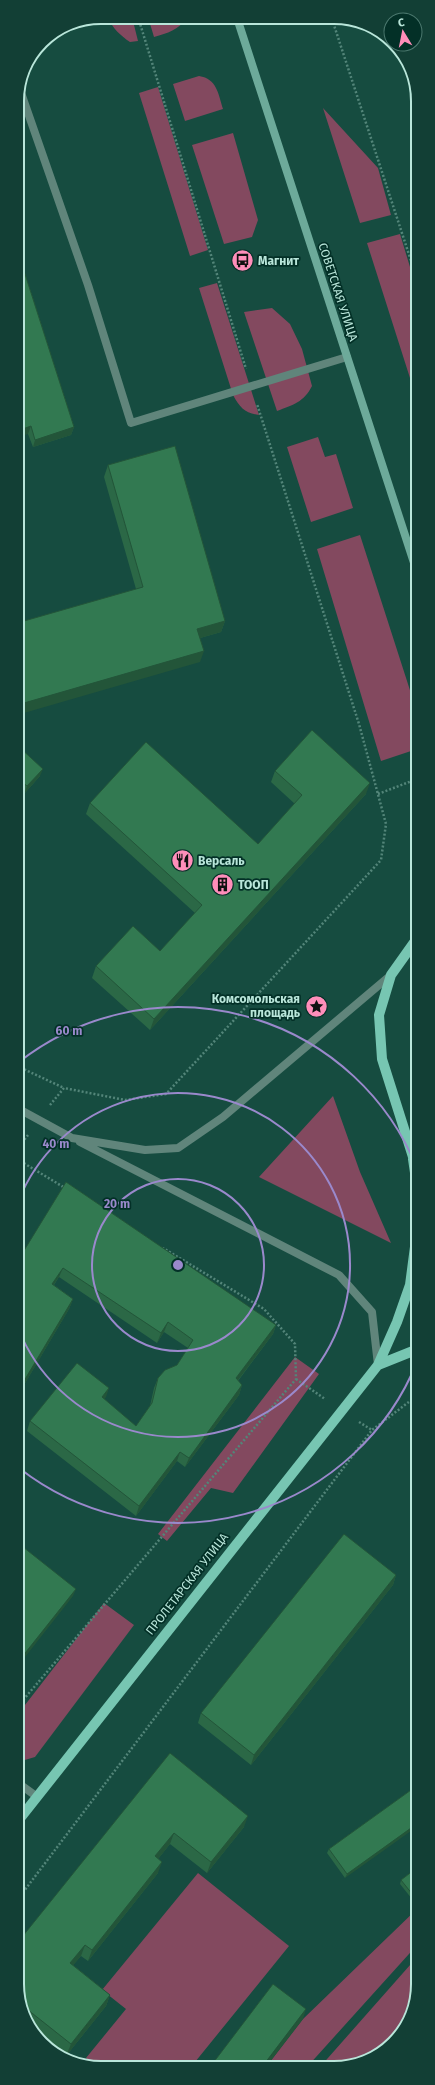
<svg xmlns="http://www.w3.org/2000/svg" width="435" height="2085" font-family="'Fira Sans',sans-serif">
	<style>
		.green { fill: #83495f }
		.lines { fill: none; stroke-linecap: round; stroke-linejoin: round }
		.path { stroke: #538579; stroke-width: 2.5; stroke-dasharray: 2 2; stroke-linecap: butt }
		.lane { stroke: #60857b; stroke-width: 8 }
		.street { stroke: #60857b; stroke-width: 8 }
		.secondary { stroke: #6daa9a; stroke-width: 8 }
		.primary { stroke: #77c6b2; stroke-width: 10 }
		.wall { fill: #2b6846 }
		.shaded-wall { fill: #235539 }
		.building { fill: #327951; stroke: #235539 }
		.ring { fill: none; stroke: #9a89cc; stroke-width: 2 }
		.labels { text-anchor: middle; stroke-width: 3.5; stroke-linejoin: round; paint-order: stroke }
		.poi-label { font-size: 12px; font-weight: bold; fill: #b9e6da; stroke: #033027; text-anchor: start }
		.street-label { font-size: 12px; fill: #b9e6da; stroke: #033027 }
		.rim { fill: none; stroke: #b9e6da; stroke-width: 2 }
		.centre { fill: #9a89cc; stroke: #033027; stroke-width: 2 }
		.ring-label { font-size: 12px; text-anchor: middle; font-weight: bold; fill: #9a89cc; stroke: #033027; stroke-width: 3.5; stroke-linejoin: round; paint-order: stroke }
	</style>
	<rect width="100%" height="100%" fill="#164c40"/>
	<path class="green" d="M108 17H132L138 41 130 42C121 36 112 28 108 17Z
		M148 17 187 18C178 30 168 33 154 37Z
		M199 76C217 79 218 93 223 109L185 121 173 84Z
		M158 87 208 250 190 256 139 93Z
		M323 108 378 168 391 215 360 223Z
		M233 133 258 220 252 237 224 244 192 145Z
		M400 234 417 290V400L367 243Z
		M217 283 259 415C245 413 240 408 233 395L199 288Z
		M272 308 290 324 302 349 312 386C304 402 293 405 277 411L244 312Z
		M318 437 325 457 336 454 353 508 311 522 287 447Z
		M360 535 417 712V749L381 761 317 549Z
		M418 1008V1058L413 1035Z
		M333 1096 360 1172 391 1243 259 1177Z
		M295 1357 319 1374 233 1493 211 1488 167 1541 158 1534Z
		M104 1603 134 1625 35 1757 18 1762V1714Z
		M198 1873 289 1946 191 2067 96 2066 86 2058 126 2009 102 1990Z
		M418 1908V1944L307 2067H266L303 2019Z
		M418 1956V1989L397 2039 371 2059 344 2067H320Z"/>
	<g class="lines">
		<path class="path" d="M138 17 246 369
			M332 19 417 279
			M378 794 417 779
			M17 1066 64 1088
			M50 1105 64 1088 125 1100 166 1094 381 860 386 824 359 724 257 404
			M17 1149 28 1135
			M17 1159 65 1188
			M296 1379 325 1399
			M359 1422 372 1430
			M18 1706 296 1379 295 1344 264 1309 163 1248
			M18 1899 372 1430 418 1395"/>
		<path class="lane" d="M61 29 101 17
			M19 87 88 285 131 423 347 357"/>
		<path class="street" d="M17 1108 72 1138 145 1150 178 1148 223 1117 391 975
			M80 1142 339 1275 372 1312 378 1365
			M18 1783 36 1796"/>
		<path class="secondary" d="M237 18 417 572"/>
		<path class="primary" d="M418 937 391 975 379 1015 382 1059 413 1157 418 1165
			M413 1159 418 1193
			M378 1365 418 1349
			M18 1821 378 1365 397 1322 410 1285 418 1224"/>
	</g>
	<path class="wall" d="M17 249 74 427 71 435 33 447 28 434Z
		M108 465 225 621 221 632 200 638V662L136 589 104 477Z
		M17 745 40 776 24 794 17 788Z
		M275 771 366 794 150 1030 92 978 96 966 160 951 195 913 86 814 90 803 258 844 295 804 271 782Z
		M66 1182 276 1325 273 1334 238 1381 242 1385 239 1395 185 1467 177 1461 136 1516 27 1431 30 1421 109 1388 104 1399 136 1426 150 1406 154 1388 158 1378 177 1365 188 1348 164 1332 157 1343 59 1277 54 1285 73 1299 69 1309 18 1395Z
		M396 1575 393 1585 251 1765 198 1723 201 1713Z
		M418 1686V1715L410 1692 411 1688Z
		M170 1753 244 1827 207 1873 170 1844 158 1859V1873L88 1961 81 1956 73 1965 110 1995 106 2006 66 2056 33 2029 18 1994Z
		M418 1785 345 1878 327 1853 329 1849Z
		M418 1867V1903L416 1904 400 1884 401 1880Z"/>
	<path class="shaded-wall" d="M31 426 28 434 17 437V431Z
		M74 427 71 435 33 447 35 440Z
		M225 621 221 632 193 640 197 629Z
		M204 651 200 662 17 715V705Z
		M43 769 40 776 24 794 27 786Z
		M370 783 366 794 150 1030 154 1019Z
		M22 1176 19 1184 17 1187V1184Z
		M63 1268 59 1277 48 1293 52 1284Z
		M73 1299 69 1309 18 1395V1391Z
		M168 1322 164 1332 157 1343 161 1333Z
		M276 1325 273 1334 232 1388 236 1378Z
		M242 1385 239 1395 185 1467 189 1458Z
		M109 1388 106 1397 99 1407 102 1397Z
		M180 1452 177 1461 136 1516 139 1506Z
		M396 1575 393 1585 251 1765 254 1755Z
		M76 1589 73 1596 18 1666V1662Z
		M248 1816 244 1827 207 1873 211 1862Z
		M418 1823V1826L345 1878 347 1874Z
		M174 1833 170 1844 151 1868 155 1856Z
		M162 1862 158 1873 88 1961 92 1950Z
		M85 1945 81 1956 66 1974 70 1963Z
		M110 1995 106 2006 66 2056 71 2044Z
		M306 2009 303 2019 266 2067H262Z"/>
	<path class="building" d="M17 249 74 427 35 440 31 426 17 431Z
		M175 446 225 621 197 629 204 651 17 705V623L143 587 108 465Z
		M312 730 370 783 154 1019 96 966 133 926 160 951 202 905 90 803 146 742 258 844 302 795 275 771Z
		M17 745 43 769 27 786 17 778Z
		M17 1174 22 1176 17 1184Z
		M66 1182 276 1325 236 1378 242 1385 189 1458 180 1452 139 1506 30 1421 77 1363 109 1388 102 1397 136 1426 152 1403 158 1378 165 1370 177 1365 193 1340 168 1322 161 1333 63 1268 52 1284 73 1299 18 1391 17 1262Z
		M344 1534 396 1575 254 1755 201 1713Z
		M18 1543 76 1589 18 1662Z
		M418 1686V1707L411 1688Z
		M170 1753 248 1816 211 1862 174 1833 155 1856 162 1862 92 1950 85 1945 70 1963 110 1995 71 2044 23 2006 18 1994V1942Z
		M418 1785V1823L347 1874 329 1849Z
		M418 1867V1900H417L401 1880Z
		M273 1984 306 2009 262 2067H210Z"/>
	<g class="ring">
		<circle cx="178" cy="1265" r="86"/>
		<path d="M18 1202A172 172 0 1 1 18 1328"/>
		<path d="M417 1362A258 258 0 0 1 19 1468M19 1062A258 258 0 0 1 417 1168"/>
	</g>
	<defs>
		<symbol id="bus-disc" viewBox="-11 -11 22 22"><circle r="9.5" fill="#ff8eba" stroke="#033027"/><path d="M-5-6H5V4H4V6H2V4H-2V6H-4V4H-5ZM-3.5-4V0h7V-4ZM-3.5 1.2v1.5H-2V1.2ZM2 1.2v1.5H3.5V1.2Z" fill="#111"/></symbol>
		<symbol id="restaurant-disc" viewBox="-11 -11 22 22"><circle r="9.5" fill="#ff8eba" stroke="#033027"/><path d="M-5-6h1v4h1v-4h1v4h1v-4h1v5L-1.5 .5V6h-2V.5L-5-1ZM5-6V6H3V1.5H1.5Q1.5-4 5-6Z" fill="#111"/></symbol>
		<symbol id="building-disc" viewBox="-11 -11 22 22"><circle r="9.5" fill="#ff8eba" stroke="#033027"/><path d="M-4-6H4V6H1V3H-1V6H-4ZM-2.5-4.3h1.7v1.8h-1.7ZM.8-4.3h1.7v1.8H.8ZM-2.5-1h1.7V.8h-1.7ZM.8-1h1.7V.8H.8Z" fill="#111"/></symbol>
		<symbol id="sight-disc" viewBox="-11 -11 22 22"><circle r="9.5" fill="#ff8eba" stroke="#033027"/><path d="M0-6L1.8-2.2L6-1.7L2.9 1.2L3.7 5.4L0 3.3L-3.7 5.4L-2.9 1.2L-6-1.7L-1.8-2.2Z" fill="#111"/></symbol>
	</defs>
	<g fill-rule="evenodd">
		<use href="#bus-disc" x="230" y="248" width="25" height="25"/>
		<use href="#restaurant-disc" x="170" y="848" width="25" height="25"/>
		<use href="#building-disc" x="210" y="872" width="25" height="25"/>
		<use href="#sight-disc" x="304" y="994" width="25" height="25"/>
	</g>
	<g class="labels">
		<g class="poi-label">
			<text x="258" y="265">Магнит</text>
			<text x="198" y="865">Версаль</text>
			<text x="238" y="889">ТООП</text>
			<text x="300" y="1003" text-anchor="end">Комсомольская<tspan x="300" dy="14">площадь</tspan></text>
		</g>
		<g class="street-label">
			<text transform="translate(338 292) rotate(72)" y="4">СОВЕТСКАЯ УЛИЦА</text>
			<text transform="translate(187 1584) rotate(-52)" y="4">ПРОЛЕТАРСКАЯ УЛИЦА</text>
		</g>
	</g>
	<path d="M0 0H435V2085H0ZM101 24H334A77 77 0 0 1 411 101V1984A77 77 0 0 1 334 2061H101A77 77 0 0 1 24 1984V101A77 77 0 0 1 101 24Z" fill="#123f35" fill-rule="evenodd"/>
	<path class="rim" d="M101 24H334A77 77 0 0 1 411 101V1984A77 77 0 0 1 334 2061H101A77 77 0 0 1 24 1984V101A77 77 0 0 1 101 24Z"/>
	<circle cx="178" cy="1265" r="6" class="centre"/>
	<g class="ring-label">
		<text x="69" y="1035">60 m</text>
		<text x="56" y="1148">40 m</text>
		<text x="117" y="1208">20 m</text>
	</g>
	<g transform="translate(403 32) rotate(350)"><circle r="19" fill="#033027" stroke="#4c796f"/>
	<path d="M0-3L7 15L0 10L-7 15Z" fill="#ff8eba"/>
	<text y="-6" font-size="11" font-weight="bold" text-anchor="middle" fill="#b9e6da">С</text>
	</g>
</svg>
